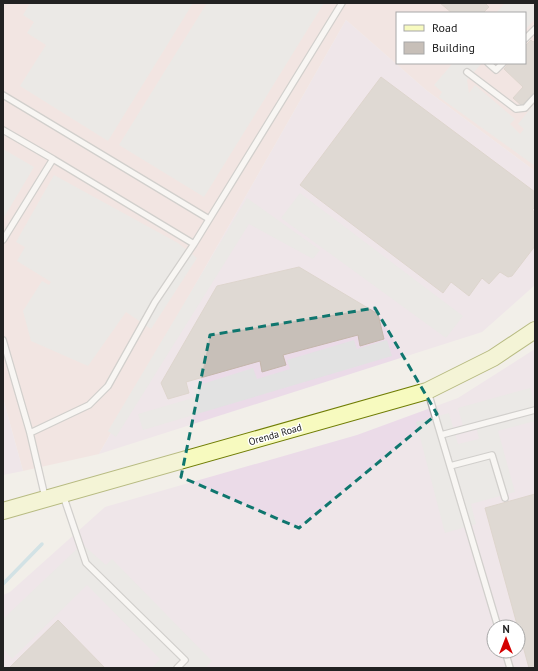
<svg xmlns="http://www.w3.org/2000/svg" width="538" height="671" font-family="'PT Sans',sans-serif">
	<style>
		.commercial { fill: #f2dad9; fill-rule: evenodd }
		.industrial { fill: #ebdbe8; fill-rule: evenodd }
		.parking { fill: #e2e2e2 }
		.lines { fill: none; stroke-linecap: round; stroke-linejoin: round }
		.stream { stroke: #aad3df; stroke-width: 3.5 }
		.building { fill: #c7bfb8; stroke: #c4b6ab }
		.lane-casing { stroke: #a9a9a9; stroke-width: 8 }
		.secondary-casing { stroke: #707d05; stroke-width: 18 }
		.lane { stroke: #fff; stroke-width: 5.5 }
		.secondary { stroke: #f7fabf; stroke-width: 16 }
		.marked { fill: none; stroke: #0f766e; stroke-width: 3; stroke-dasharray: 8 5; stroke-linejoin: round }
		.labels { text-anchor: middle; stroke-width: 3; stroke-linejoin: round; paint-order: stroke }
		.street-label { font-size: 10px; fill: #222; stroke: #fff }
	</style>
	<rect width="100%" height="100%" fill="#f2efe9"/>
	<path class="commercial" d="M3 3H535V171L426 90 346 20 99 454 23 471 3 398ZM397 13H525V63H397Z"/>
	<path class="industrial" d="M346 20 426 90 535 171V285L482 332 99 454Z
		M535 349V668H3V595L10 592 105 507 357 435 458 398ZM494 627H518V651H494Z
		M3 398 23 471 3 475Z"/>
	<path class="parking" d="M30 3H193L108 141 20 86 46 45 27 33 34 22 23 15Z
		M207 3H324L204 197 119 145Z
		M505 3H532L535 8V19L525 30V13H496Z
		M453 63H482L467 80 469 93 475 85 515 119 510 124 520 134 524 129 518 124 535 103V166L439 97 442 92 434 85Z
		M3 149 34 167 3 219Z
		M54 175 178 243 197 258 151 329 126 312 88 366 31 341 23 311 42 281 49 285 51 282 17 261 25 247 16 242Z
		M300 193 463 316 446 338 281 218Z
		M247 198 320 250 313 259 249 224 116 437 108 431Z
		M354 340 357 349 387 340 392 356 143 430 138 414 196 397 193 387 253 368 257 379 290 369 287 360Z
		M530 388 535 405V421L498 431 515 492 471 504 476 524 445 533 416 422 449 413 458 444 479 439 476 426 464 429 458 408Z
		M82 544 106 565 112 559 212 661 205 668H152L160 659 87 585 12 659 3 648V619Z"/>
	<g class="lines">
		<path class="stream" d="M3 584 42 544"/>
	</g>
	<path class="building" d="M440 3H485L489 7 483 13H452Z
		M531 40 533 42 535 40V92L522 106 513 98 523 87 504 69 509 63H525V46Z
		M381 77 535 192V207L532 210 535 212V246L512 276 508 277 500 272 489 284 482 278 469 296 451 282 443 293 300 185Z
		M299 267 378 314 384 339 360 346 358 335 283 355 286 365 262 372 260 361 186 382 189 393 168 399 161 383 217 286Z
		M535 494V668H529L485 508Z
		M58 620 105 668H9Z"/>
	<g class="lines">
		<defs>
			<path id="lane" d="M525 39 535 29
				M488 63 496 70 503 63
				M467 72 516 109 525 108 535 97
				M3 95 209 219
				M3 130 53 159
				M3 240 53 159 194 244 342 3
				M3 340 30 433 45 497
				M428 392 498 627
				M30 433 89 405 108 386 155 302 194 244
				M441 435 535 410
				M450 466 492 455 505 498
				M63 495 86 563 185 660 177 668
				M505 651 510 668"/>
			<path id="secondary" d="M3 511 427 391 493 358 535 330"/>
		</defs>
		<use href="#lane" class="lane-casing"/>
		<use href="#secondary" class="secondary-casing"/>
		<use href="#lane" class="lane"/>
		<use href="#secondary" class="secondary"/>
	</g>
	<path d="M0 0H538V671H0ZM375 308 437 414 299 528 181 477 210 335Z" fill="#f2efe9" fill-opacity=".55" fill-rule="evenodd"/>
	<path class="marked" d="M375 308 437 414 299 528 181 477 210 335Z"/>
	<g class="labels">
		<g class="street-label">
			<text transform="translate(275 434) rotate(-16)" y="4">Orenda Road</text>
		</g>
	</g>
	<rect width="538" height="671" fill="none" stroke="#222222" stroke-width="8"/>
	<rect x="396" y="12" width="130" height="52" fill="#ffffff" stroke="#a7a7a7"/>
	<rect x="404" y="25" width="20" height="6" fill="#f7fabf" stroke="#a7a7a7"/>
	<text x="432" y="32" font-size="12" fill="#222222">Road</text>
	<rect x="404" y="42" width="20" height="12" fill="#c7bfb8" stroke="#a7a7a7"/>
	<text x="432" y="52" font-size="12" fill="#222222">Building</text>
	<g transform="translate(506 639)"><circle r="19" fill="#ffffff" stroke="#a7a7a7"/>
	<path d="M0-3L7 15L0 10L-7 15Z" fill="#d40000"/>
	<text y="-6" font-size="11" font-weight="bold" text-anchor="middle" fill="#222222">N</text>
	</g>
</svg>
